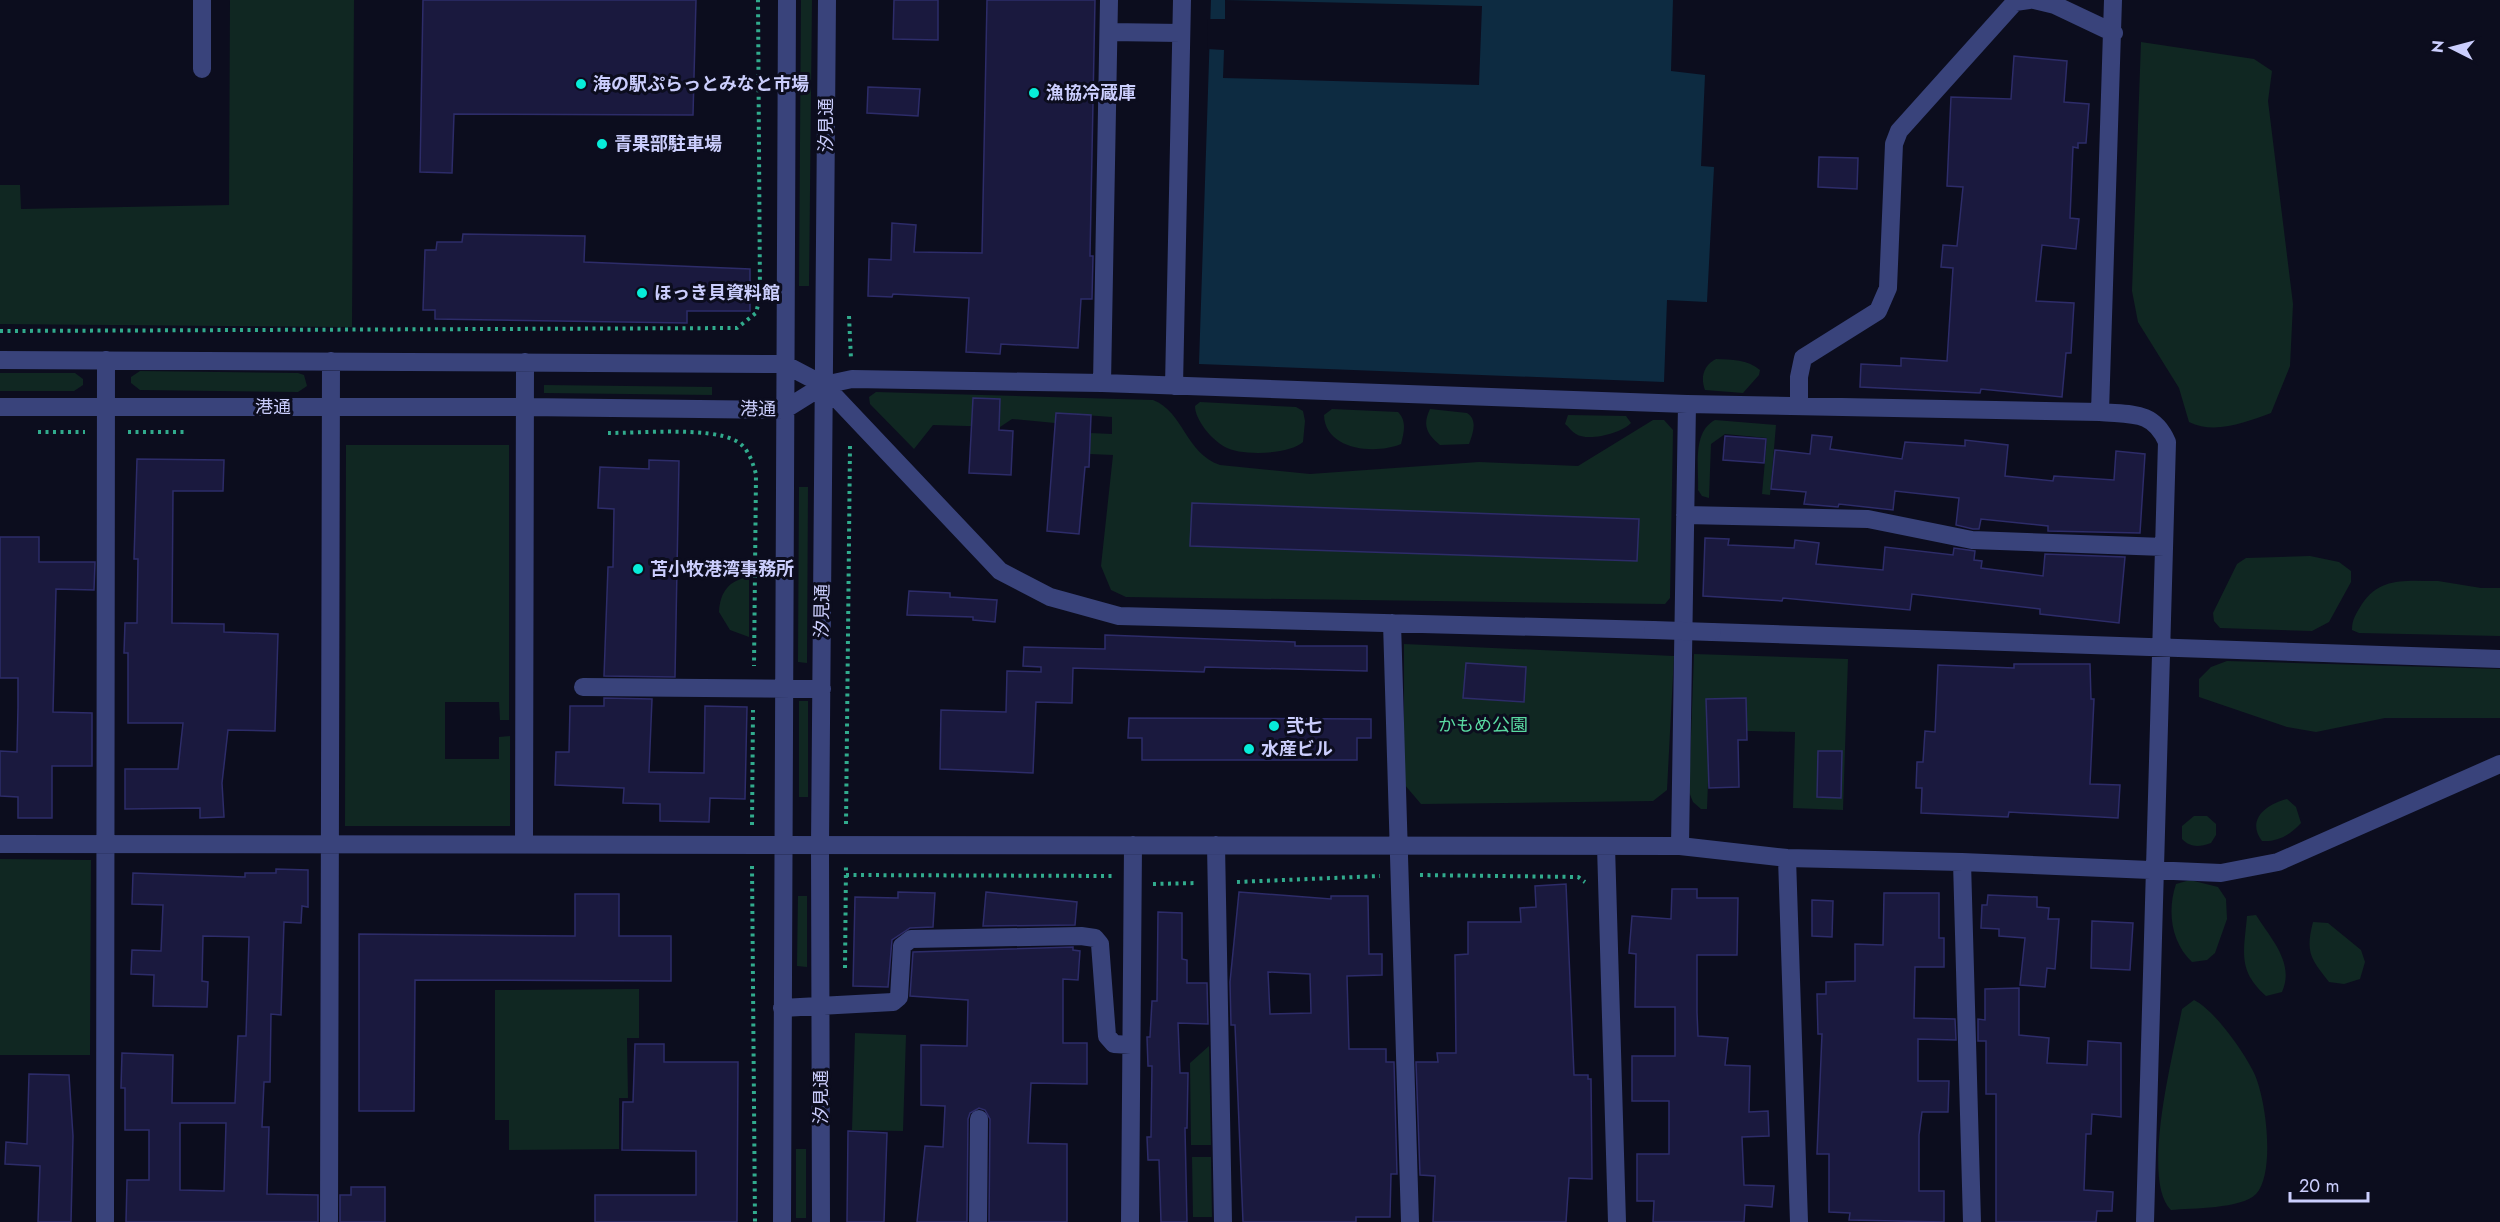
<svg xmlns="http://www.w3.org/2000/svg" width="2500" height="1222" font-family="Jost,'Noto Sans JP',sans-serif">
	<style>
		.green { fill: #102722 }
		.water { fill: #0d2b41 }
		.pier { fill: #0c0d1e }
		.building { fill: #1a193e; stroke: #2d2c69; stroke-width: 1.5; fill-rule: evenodd }
		.lines { fill: none; stroke-linecap: round; stroke-linejoin: round }
		.path { stroke: #31ab8d; stroke-width: 4; stroke-dasharray: 3 4.5; stroke-linecap: butt }
		.minor { stroke: #39437b; stroke-width: 18 }
		.minor-bridge { stroke: #39437b; stroke-width: 18 }
		.poi-dot { fill: #07edd9; stroke: #0c0d1e; stroke-width: 2 }
		.labels { text-anchor: middle; stroke-width: 6; stroke-linejoin: round; paint-order: stroke }
		.poi-label { font-size: 18px; font-weight: bold; fill: #cbcefd; stroke: #0c0d1e; text-anchor: start }
		.street-label { font-size: 18px; fill: #cbcefd; stroke: #0c0d1e }
		.park-label { font-size: 18px; fill: #5adaa2; stroke: #0c0d1e }
	</style>
	<rect width="100%" height="100%" fill="#0c0d1e"/>
	<path class="green" d="M230 0H354L352 327 0 324V185H20L21 209 229 205Z
		M801 0H812L809 286H799Z
		M2141 42 2254 59 2272 71 2268 101 2293 304 2290 366 2271 413C2246 422 2215 435 2189 422L2179 388 2138 322 2132 291Z
		M1716 359C1732 360 1747 359 1760 370L1759 375 1743 393 1705 390C1700 377 1704 365 1716 359Z
		M140 371 298 373 304 375 307 386 298 392 140 390 131 383V377Z
		M0 373H75L83 379V385L74 391H0Z
		M544 385 712 387V395L544 393Z
		M876 392 1153 400C1184 412 1185 453 1220 465L1310 474 1479 462 1578 466 1653 420H1664L1673 430 1670 598 1665 604 1126 597 1111 590 1101 566 1113 455 1090 454V433L1112 434V417L1056 413 1055 423 1012 419 1000 427 933 425 914 449 870 404 869 397Z
		M1200 402 1296 407 1303 411 1305 421 1303 442C1289 455 1240 456 1225 447 1212 440 1195 420 1195 406Z
		M1332 409 1398 412C1407 421 1404 432 1401 444 1375 455 1325 450 1324 415Z
		M1430 409 1467 413C1478 420 1473 433 1469 444L1440 445C1427 434 1422 426 1430 409Z
		M1568 415 1626 416 1631 423C1622 433 1588 442 1576 434 1572 432 1569 427 1565 424Z
		M1715 420 1776 425 1770 495 1762 494 1767 438 1725 434 1711 444 1709 498 1702 496 1698 490C1699 467 1692 432 1715 420Z
		M346 445H509V720H500L499 702H445V759H499V737L510 736V826H345Z
		M799 487H808L807 663 798 662Z
		M2310 556 2339 562 2351 571V582L2329 622 2312 631 2220 628 2214 621 2213 613 2237 564 2246 558Z
		M749 577V637L730 630 719 612C720 592 729 580 749 577Z
		M2438 581 2481 588H2500V636L2359 633 2352 630C2352 619 2356 614 2362 604 2380 576 2408 581 2438 581Z
		M1404 644 1674 656 1667 790 1653 801 1421 804 1404 784Z
		M1694 654 1848 659 1843 810 1793 808 1795 732 1710 730 1707 809H1701L1693 802 1689 792Z
		M2227 661 2500 669V718H2385L2316 732 2287 727 2199 697V679L2211 667Z
		M799 701H808V797H799Z
		M2287 799 2296 807 2301 823C2290 835 2278 842 2262 841 2246 820 2266 804 2287 799Z
		M2194 816H2207L2216 824V835L2211 843C2199 847 2191 848 2182 839V826Z
		M0 859 91 860 90 1055H0Z
		M2190 880 2218 887 2226 899 2227 919 2215 953 2207 960 2192 962C2171 942 2167 911 2176 884Z
		M798 896H807V967L797 966Z
		M2256 915C2271 939 2295 963 2282 992L2266 996C2237 970 2244 952 2247 916Z
		M2313 922 2328 923 2361 950 2365 962 2360 979 2344 984 2329 982C2311 959 2305 953 2313 922Z
		M639 989V1038H627L628 1098H619V1149L509 1150V1120H495V990Z
		M2194 1000C2214 1010 2241 1048 2252 1069 2266 1093 2276 1173 2256 1194 2241 1209 2192 1208 2171 1210 2140 1180 2174 1051 2182 1009Z
		M855 1033 906 1035 903 1131 852 1130Z
		M1209 1046 1211 1145H1191L1190 1063Z
		M796 1149H806V1218H796Z
		M1192 1157H1211L1212 1217H1193Z"/>
	<path class="water" d="M1211 0H1673L1671 71 1705 75 1701 166 1714 167 1707 302 1667 300 1664 382 1199 364Z"/>
	<path class="pier" d="M1225 0 1482 6 1479 85 1223 78 1224 50 1207 49 1208 19H1225Z"/>
	<path class="building" d="M423 0H696L693 115 454 114 452 173 420 172Z
		M894 0H938V40L893 39Z
		M987 0H1095L1090 256H1093L1092 299H1081L1078 348 1001 344 1000 354 966 352 969 298 893 294 892 297 868 296 869 259 891 260 892 223 916 225 914 252 982 253Z
		M2014 56 2067 61 2064 102 2089 104 2086 143H2078V148L2073 147 2070 218 2079 219 2076 249 2042 245 2036 301 2074 303 2071 353H2066L2062 397 1981 389 1980 393 1860 387 1861 364 1901 366V358L1947 361 1953 268 1941 267 1943 245 1957 246 1963 187 1947 186 1951 97 2011 99Z
		M868 87 920 89 918 116 867 113Z
		M1819 157 1858 158 1857 189 1818 187Z
		M463 234 585 236 584 262 750 269V311H687V323L435 319V310H423L425 250H436L437 242H462Z
		M973 398 1000 399 999 430 1013 431 1011 475 969 473Z
		M1056 413 1091 415 1089 467H1085L1079 534 1047 531Z
		M1812 435 1832 437 1830 449 1902 459 1905 442 1965 446V440L2008 445 2005 476 2053 481 2054 476 2114 480 2116 451 2145 454 2140 533 2048 531V526L1981 519 1979 529H1973L1956 525 1959 498 1895 491 1893 510 1839 504 1838 507 1804 504 1806 492 1771 489 1775 450 1810 454Z
		M1725 436 1766 439 1764 463 1723 460Z
		M137 459 224 460 223 491H173L172 623 224 624V632L278 634 275 731 228 730 222 783 224 817 200 818V808L125 809V769H178L183 723H128V653H124L125 623H137L138 559H134Z
		M649 460 679 461 675 677 604 676 608 567H613L614 509 598 508 600 467 649 469Z
		M1192 503 1639 519 1637 561 1190 546Z
		M0 537H39V562H95L94 590 56 589 53 712 92 713V766H52V818H18V797L0 796V751L17 752 18 707V678H0Z
		M1705 538 1729 539 1728 545 1794 548 1795 540 1819 543 1816 564 1883 570 1885 547 1953 555 1954 548 1975 551 1974 560 1982 561 1981 568 2043 576 2045 554 2125 557 2119 623 2040 614V609L1912 594 1910 610 1783 598 1782 601 1703 596Z
		M909 591 950 593V597L997 600 995 622 973 620V617L907 615Z
		M1105 635 1295 642V646H1367V671L1205 667 1204 672 1073 668 1072 703 1036 702 1033 773 940 769 941 710 1006 712 1007 671 1041 672V667L1023 666 1024 647 1105 649Z
		M1466 663 1526 667 1524 702 1463 698Z
		M2014 664H2090L2091 699H2094L2090 784 2120 785 2118 818 2009 812 2008 817 1921 813 1922 788H1916L1917 762H1923L1925 731 1935 732 1938 665 2014 668Z
		M604 698 652 699 649 772 704 773 705 706 747 707 745 799 710 798 709 822 660 821V804L623 803 624 788 555 785 556 752H569L570 706H604Z
		M1746 698 1747 740H1738L1739 787 1709 788 1706 699Z
		M1129 718 1371 719V738H1357V760H1142V738H1128Z
		M1818 751H1842L1841 798 1817 797Z
		M276 869 308 870V907L302 906 301 923 284 922 281 1015 271 1014 270 1082H264L262 1127H269L267 1194 318 1195V1222H126L127 1180H149V1130H125V1088H121L122 1053 173 1055 172 1103H235L238 1036H246L249 937 203 936 202 981 208 982 207 1007 153 1006 154 975 131 974 132 950 161 951 163 905 132 904 133 873 245 877V873H276ZM180 1123H226L224 1191 180 1190Z
		M1566 884 1574 1075H1588V1079H1591L1592 1179 1569 1178 1566 1222H1433L1435 1176 1420 1175 1416 1062H1438L1437 1053H1456L1455 955 1468 954V922H1521L1520 908 1536 907 1535 886Z
		M1672 889H1697V898H1738L1737 955H1697V1012L1698 1036 1728 1038 1725 1065 1750 1066 1749 1112 1768 1111 1769 1136 1742 1137 1744 1185 1774 1186 1772 1207 1745 1205 1744 1222H1653L1654 1201H1637V1154H1669V1101H1632V1056H1675V1007H1635L1636 954 1629 953 1632 916 1671 919Z
		M898 892 935 893 933 927 910 928 892 940 888 987 853 986 855 897 898 898Z
		M986 892 1077 902 1075 925 983 926Z
		M1239 892 1331 899V896H1368L1369 954H1382V975L1347 976 1349 1049H1386V1062H1394L1397 1174H1391L1390 1217H1356V1222H1243L1235 1025H1231L1230 982ZM1268 972 1310 974 1311 1013 1270 1014Z
		M1884 893H1939V938H1944V967H1915L1914 1018 1955 1019 1956 1040 1918 1039V1081H1949L1948 1112H1922L1919 1135V1191H1944V1222L1849 1220 1850 1213 1829 1212V1154H1817L1822 1034H1818L1817 994H1826V982L1855 981V944L1883 945Z
		M575 894H619V936H671V981L415 980 414 1111H359V934L575 936Z
		M1988 895 2037 897V907L2049 908 2048 919H2059L2055 969 2047 968 2045 987 2020 985 2025 938 1999 936V929L1981 928 1982 905H1987Z
		M1812 900 1833 901 1832 937 1812 936Z
		M1158 912 1182 913V959L1187 960V983H1207L1208 1024 1178 1023 1180 1073H1188L1187 1128H1185L1187 1222H1161L1159 1160H1148L1147 1137H1151L1152 1066H1148L1147 1037H1150L1152 1001H1157Z
		M2092 921 2133 923 2130 970 2091 968Z
		M1073 947V950L1080 951 1078 980 1063 979V1043H1087V1084L1031 1083 1028 1143 1067 1144V1222H989L990 1119 985 1110 979 1108 970 1113 968 1119 967 1222H917L925 1146 943 1147 945 1106 921 1105V1045L967 1046 968 1000 910 996 913 952Z
		M2019 988V1035L2049 1038 2047 1063 2087 1065 2088 1041 2121 1043V1117L2092 1114 2091 1134H2086L2084 1190 2113 1192 2112 1211H2097L2096 1222H1996V1094H1986V1041H1978V1019L1985 1020V989Z
		M635 1044H664V1062H738L737 1222H595V1195H696V1151L622 1150 623 1102H633Z
		M29 1074 69 1075 73 1136 71 1222H38L40 1166 5 1164 6 1142 27 1144Z
		M848 1131 887 1133 884 1222H847Z
		M351 1187H385V1222H340V1195H351Z"/>
	<g class="lines">
		<path class="path" d="M849 316 851 359
			M0 331 737 328 756 313 760 297 758 0
			M38 432H85
			M128 432H187
			M608 433C639 433 709 427 734 440 748 446 752 461 756 474L754 666
			M846 824 850 445
			M752 825 753 710
			M752 866 755 1222
			M846 875 1112 876
			M1420 875 1578 877 1585 882
			M1237 882 1380 876
			M1153 884 1197 883
			M845 968 846 864"/>
		<path class="minor" d="M2034 0 2055 5 2114 33
			M1109 32 1181 33
			M202 69V0
			M0 360 784 364 824 385 1000 571 1050 597 1119 616 1653 630
			M1102 383 1109 0
			M1174 386 1182 0
			M1799 406V377L1803 358 1878 311 1888 288 1894 144 1899 131 2015 2 2029 0
			M0 407H525L784 410 824 385 852 379 1102 383 1687 404 2100 412C2131 415 2153 410 2167 442L2145 1222
			M2100 412 2113 0
			M1685 515 1868 519 1972 540 2164 547
			M1392 623 1410 1222
			M1712 632 2500 659
			M583 687 822 689
			M0 844 1680 846 1787 858 1962 862 2221 873 2278 862 2500 764
			M524 844 525 362
			M1216 845 1223 1222
			M1606 846 1617 1222
			M1680 846 1687 404
			M1787 858 1799 1222
			M1962 862 1972 1222
			M782 1008 893 1002 899 997 902 946 911 939 1081 936 1095 938 1100 944 1107 1036 1114 1044 1131 1045
			M105 1222 106 360
			M329 1222 331 361
			M782 1222 787 0
			M821 1222 820 845 827 0
			M978 1222 979 1119
			M1130 1222 1133 845"/>
		<path class="minor-bridge" d="M1653 630 1712 632"/>
	</g>
	<g class="poi-dot">
		<circle cx="581" cy="84" r="6"/>
		<circle cx="1034" cy="93" r="6"/>
		<circle cx="602" cy="144" r="6"/>
		<circle cx="642" cy="293" r="6"/>
		<circle cx="638" cy="569" r="6"/>
		<circle cx="1274" cy="726" r="6"/>
		<circle cx="1249" cy="749" r="6"/>
	</g>
	<g class="labels">
		<g class="poi-label">
			<text x="593" y="90">海の駅ぷらっとみなと市場</text>
			<text x="1046" y="99">漁協冷蔵庫</text>
			<text x="614" y="150">青果部駐車場</text>
			<text x="654" y="299">ほっき貝資料館</text>
			<text x="650" y="575">苫小牧港湾事務所</text>
			<text x="1286" y="732">弐七</text>
			<text x="1261" y="755">水産ビル</text>
		</g>
		<g class="street-label">
			<text transform="translate(826 125) rotate(-90)" y="6">汐見通</text>
			<text x="273" y="413">港通</text>
			<text transform="translate(758 409) rotate(1)" y="6">港通</text>
			<text transform="translate(822 611) rotate(-89)" y="6">汐見通</text>
			<text transform="translate(821 1097) rotate(-90)" y="6">汐見通</text>
		</g>
		<g class="park-label">
			<text x="1483" y="731">かもめ公園</text>
		</g>
	</g>
	<g transform="translate(2452 48) rotate(276)" stroke="#0c0d1e" stroke-width="4.5" paint-order="stroke">
	<path d="M0-4.5L10 22L0 15L-10 22Z" fill="#cbcefd"/>
	<text y="-9" font-size="16" font-weight="bold" text-anchor="middle" fill="#cbcefd">N</text>
	</g>
	<path d="M2290 1192v9h78v-9" fill="none" stroke="#cbcefd" stroke-width="3"/>
	<text x="2299" y="1192" font-size="18" fill="#cbcefd" stroke="#0c0d1e" stroke-width="4.5" paint-order="stroke">20 m</text>
</svg>
